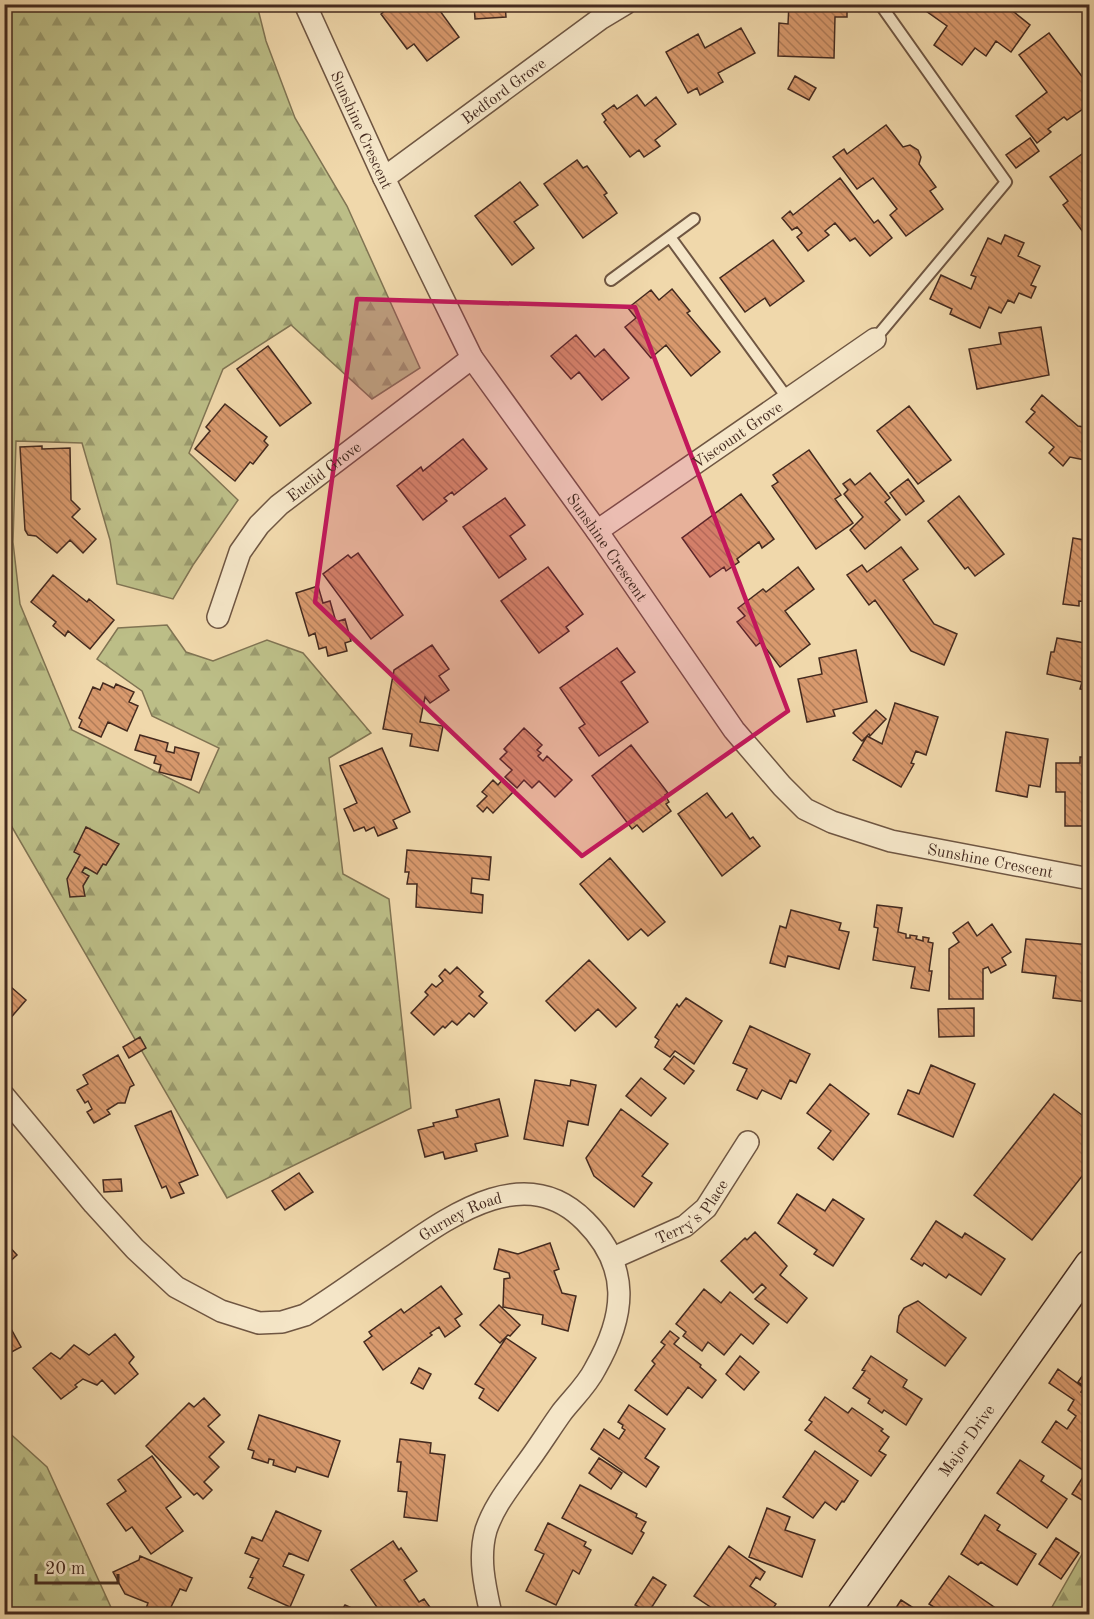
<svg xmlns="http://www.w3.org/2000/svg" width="1094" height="1619" font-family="'Old Standard TT',serif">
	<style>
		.forest { fill: url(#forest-firs); stroke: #807453; stroke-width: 1.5 }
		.building { fill: url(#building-back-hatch); stroke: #442a1f; stroke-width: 1.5 }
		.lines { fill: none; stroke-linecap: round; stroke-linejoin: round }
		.lane-casing { stroke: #6f5642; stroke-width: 14 }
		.street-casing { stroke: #6f5642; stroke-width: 24 }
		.secondary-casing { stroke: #442a1f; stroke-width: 33 }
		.lane { stroke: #f5e6c8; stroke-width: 10 }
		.street { stroke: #f5e6c8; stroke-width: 21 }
		.secondary { stroke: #f5e6c8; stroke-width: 30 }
		.marked { fill: #c2185b; fill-opacity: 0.2; stroke: #c2185b; stroke-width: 4.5; stroke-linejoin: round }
		.labels { text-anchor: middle; stroke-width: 6; stroke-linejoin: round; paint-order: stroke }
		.street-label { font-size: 16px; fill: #442a1f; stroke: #f5e6c8 }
	</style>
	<defs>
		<pattern id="forest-firs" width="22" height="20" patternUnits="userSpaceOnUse" patternTransform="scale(1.5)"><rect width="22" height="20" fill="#bcbe87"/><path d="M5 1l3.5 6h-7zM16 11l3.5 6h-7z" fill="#9a9b6e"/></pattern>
		<pattern id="building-back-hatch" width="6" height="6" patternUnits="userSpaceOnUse" patternTransform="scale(1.5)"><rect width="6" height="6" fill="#d8996d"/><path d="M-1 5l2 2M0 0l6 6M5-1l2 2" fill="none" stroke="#b17d59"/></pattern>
	</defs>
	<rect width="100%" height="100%" fill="#f0d8ab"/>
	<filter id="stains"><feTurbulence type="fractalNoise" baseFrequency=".00333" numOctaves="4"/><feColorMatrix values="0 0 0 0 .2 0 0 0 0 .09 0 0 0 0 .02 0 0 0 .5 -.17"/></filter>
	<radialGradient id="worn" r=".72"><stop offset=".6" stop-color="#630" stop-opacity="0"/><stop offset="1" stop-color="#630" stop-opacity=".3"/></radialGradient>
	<path class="forest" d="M4 5H257L266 41 295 118 347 206 420 368 372 399 291 325 223 369 189 453 238 500 193 565 173 599 117 584 110 540 82 443 16 441 13 542 20 604 72 730 199 793 219 748 152 716 142 691 97 659 118 628 167 625 186 652 213 661 267 640 303 653 371 733 329 758 343 874 389 899 411 1108 227 1198 5 815Z
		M5 1429 47 1467 114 1614H5Z
		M1089 1542V1614H1048Z"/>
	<path class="building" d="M388 4H435L459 37 427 61 414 44 407 49 381 14 389 7Z
		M474 4H505L506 17 475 19Z
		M789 4H847V17H835L834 58 778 56 779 23 788 24Z
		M928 4H1004L1030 25 1011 52 996 41 986 56 975 48 962 65 934 45 947 26 923 9Z
		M741 28 755 53 718 73 723 82 700 95 697 88 688 93 666 52 698 34 705 48Z
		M1049 33 1090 87V104L1067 120 1064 117 1048 129 1051 132 1037 143 1016 116 1047 92 1019 55Z
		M795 76 816 88 809 100 788 89Z
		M637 95 645 106 656 97 676 124 655 140 660 146 644 157 639 150 630 157 604 122 606 120 602 114 614 105 617 109Z
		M886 125 903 147 910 145 918 150 921 157 919 164 936 187 930 191 943 209 906 236 890 215 897 209 873 178 857 189 833 157 844 149 847 154Z
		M1030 138 1039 151 1016 168 1006 155Z
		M1082 154 1090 164V231L1088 229 1083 232 1063 205 1068 201 1050 177Z
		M577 160 583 168 587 166 607 193 604 195 617 213 583 238 544 184Z
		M840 178 874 223 878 220 892 238 870 256 855 238 850 241 835 223 825 231 829 235 808 251 797 237 802 233 797 227 792 230 782 218 790 211 793 215Z
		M520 182 538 205 514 222 534 248 512 265 475 216Z
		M1005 235 1024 243 1018 256 1040 266 1031 285 1036 287 1031 298 1019 293 1014 303 1008 300 1001 313 989 307 980 328 950 314 952 309 930 299 941 275 971 289 976 277 971 275 988 238 1001 244Z
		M773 240 804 281 770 306 765 298 745 312 720 278Z
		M672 289 690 311 687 313 720 352 691 376 666 345 651 358 625 327 636 318 628 308 651 290 659 300Z
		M1041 327 1049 375 977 389 969 349 1001 344 999 333Z
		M576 335 595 357 604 349 629 378 602 400 579 372 571 379 551 356Z
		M268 346 311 403 280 426 237 369Z
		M1042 395 1078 426 1090 428V461L1070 457 1063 466 1049 453 1054 447 1026 422 1035 412 1031 409Z
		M225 404 267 437 264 441 268 445 253 464 250 462 235 481 195 449 210 431 206 427Z
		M909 406 951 460 918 484 877 431Z
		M463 439 487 469 454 495 452 492 444 498 447 501 423 520 397 486 421 467 423 471Z
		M42 446V449L70 448 71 500 80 509 72 517 96 539 83 553 70 540 57 553 36 536 28 535 25 530 20 447Z
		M809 450 841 495 835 499 853 523 816 549 772 486 778 482 773 475Z
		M870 473 890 498 885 502 900 520 865 549 850 530 863 517 844 494 848 490 843 484 850 479 855 485Z
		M908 479 924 501 906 515 890 493Z
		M741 494 774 539 762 548 759 542 737 559 739 562 726 571 724 567 710 577 682 538Z
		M959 496 1004 554 975 576 968 567 965 569 928 521Z
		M505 498 525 525 510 536 526 559 499 578 463 527Z
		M1073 538 1090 541V602L1079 601V606L1063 604Z
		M901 547 918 569 903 580 934 624 957 634 944 665 911 651 875 600 869 605 847 575 862 565 867 572Z
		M358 553 403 615 371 639 323 574 348 555 351 558Z
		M548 567 583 614 566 627 569 631 539 653 501 601Z
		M798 567 814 589 785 611 810 644 780 667 761 642 756 646 737 622 745 616 738 608 763 589 766 592Z
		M53 575 87 602 89 599 114 620 90 649 68 631 65 636 53 626 56 622 31 602Z
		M318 586 323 603 330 601 336 622 345 619 351 641 345 643 347 651 328 656 326 647 319 649 315 633 309 636 296 593Z
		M1057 638 1090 644V691L1080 689 1082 682 1047 674 1051 652H1054Z
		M432 645 449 669 439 676 449 690 430 703 425 697 420 722 443 726 438 751 410 746 412 734 383 729 394 670Z
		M617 648 635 672 621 682 648 722 599 756 579 728 585 724 560 688Z
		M856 650 867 702 833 710 835 716 807 722 798 679 822 674 819 658Z
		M103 683 114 688 116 684 134 692 129 702 138 706 127 731 108 722 101 737 79 727 82 720 79 718 93 687 100 690Z
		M895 703 938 717 926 755 916 751 911 763 914 764 901 787 853 760 867 736 882 744Z
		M876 710 886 719 870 736 869 734 862 741 853 733Z
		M524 728 542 745 537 750 541 753 538 756 543 761 547 756 572 780 555 797 539 781 532 788 524 780 517 788 505 777 512 770 500 759 507 752 504 749Z
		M1006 732 1048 739 1040 787 1029 785 1027 797 996 791Z
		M140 735 168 743 166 751 174 753 175 747 199 753 191 780 159 772 161 765 154 763 156 756 135 750Z
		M631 745 668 793 665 795 669 802 666 804 671 811 643 832 637 825 632 829 592 776Z
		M382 748 410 812 393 820 397 828 378 836 374 827 366 831 364 827 354 831 344 809 357 803 340 766Z
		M1080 757H1090V826H1065V792H1056V763H1080Z
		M503 779 515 790 493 813 487 807 483 812 477 806 487 796 482 792 493 780 498 785Z
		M707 793 726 818 732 813 750 839 753 837 760 846 722 876 678 814Z
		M86 827 119 844 106 865 103 864 97 874 85 867 82 872 89 876 83 886 85 896 70 897 67 879 80 855 74 852Z
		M407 850 491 857 489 880 472 878 471 893 483 895 482 913 416 907 417 884H407L409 872H405Z
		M610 858 665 922 648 936 641 929 628 940 580 884Z
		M877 905 902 908 898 932 906 934V938H910V935L917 936 916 939 923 941V937L929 938 928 942 933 943 929 971H932L929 991 911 988 915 967 873 960 878 928 874 927Z
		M791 910 841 923 839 930 849 932 839 969 788 956 785 967 770 963 780 926 786 928Z
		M968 922 977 936 992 924 1011 952 1002 958 1006 965 991 973 988 967 983 969V999H949V949L959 942 953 933Z
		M1026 939 1090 945 1088 1002 1053 998 1056 976 1022 972Z
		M589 960 636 1008 616 1027 598 1009 575 1031 546 1001Z
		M457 967 483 992 479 996 487 1003 474 1017 469 1013 457 1025 452 1021 445 1028 443 1026 434 1035 411 1013 428 995 425 992 432 984 436 987 443 981 439 976 445 969 450 974Z
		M4 981 26 1000 8 1021 4 1018Z
		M686 998 722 1021 694 1064 675 1051 670 1057 655 1047 659 1040 655 1037 677 1004 679 1007Z
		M974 1008V1036L939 1037 938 1009Z
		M750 1026 810 1054 796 1083 790 1080 781 1099 762 1090 757 1099 737 1090 747 1069 733 1063Z
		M140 1037 146 1048 129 1058 123 1047Z
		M118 1055 134 1085 130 1087 125 1103H118L107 1110 110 1114 94 1123 87 1112 92 1109 88 1101 85 1103 77 1090 88 1084 83 1075Z
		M674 1056 694 1071 684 1084 664 1069Z
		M931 1065 975 1084 953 1137 898 1114 908 1090 919 1094Z
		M641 1078 666 1098 651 1116 626 1096Z
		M535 1080 570 1086 571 1080 596 1085 588 1125 568 1121 563 1146 524 1139Z
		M830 1084 869 1114 833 1160 818 1148 831 1131 807 1113Z
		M1054 1094 1090 1121V1166L1032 1240 974 1195Z
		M499 1099 508 1136 475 1144 477 1151 445 1159 443 1152 425 1157 418 1130 434 1126 433 1123 458 1117 456 1110Z
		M621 1109 668 1144 642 1176 652 1183 634 1207 594 1176 586 1158Z
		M171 1111 198 1175 179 1183 184 1193 171 1198 166 1186 162 1188 135 1126Z
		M299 1173 313 1192 285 1210 272 1191Z
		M121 1179 122 1191 104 1192 103 1180Z
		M797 1194 825 1211 833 1199 864 1219 833 1266 814 1254 817 1250 778 1223Z
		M936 1221 962 1238 965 1233 1005 1259 981 1295 949 1274 946 1278 924 1263 922 1266 911 1259Z
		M755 1232 787 1266 780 1275 807 1298 787 1323 755 1299 766 1288 762 1284 753 1293 721 1261 745 1238 747 1240Z
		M4 1241 17 1255 4 1267Z
		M550 1243 559 1269 554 1271 562 1293 576 1296 568 1331 542 1324 543 1315 503 1307 504 1279 510 1278 509 1273 494 1269 499 1249 518 1254Z
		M441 1286 462 1314 455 1319 460 1326 445 1337 439 1327 430 1333 432 1335 383 1370 364 1342 372 1336 369 1332 401 1309 404 1313Z
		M704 1289 721 1303 730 1292 769 1324 753 1344 741 1334 724 1355 708 1342 702 1351 683 1336 686 1332 676 1324Z
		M918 1301 966 1338 945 1366 897 1332 899 1316 904 1308Z
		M499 1305 520 1325 510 1336 508 1335 500 1343 480 1325Z
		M4 1316 21 1347 4 1356Z
		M670 1331 679 1338 674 1344 701 1365 700 1367 716 1380 702 1398 688 1387 667 1415 635 1390 655 1364 652 1361 665 1345 661 1342Z
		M115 1334 134 1357 129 1363 138 1374 115 1394 102 1380 97 1385 83 1379 75 1385 77 1387 61 1399 33 1368 51 1353 60 1359 74 1345 89 1355Z
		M506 1338 536 1358 498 1411 479 1398 484 1389 475 1384Z
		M740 1356 759 1372 744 1390 726 1374Z
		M871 1356 907 1380 903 1387 922 1399 906 1425 884 1410 882 1413 868 1403 870 1399 853 1388 865 1371 862 1370Z
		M1090 1365V1390L1078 1382Z
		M419 1368 431 1374 423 1389 411 1383Z
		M1058 1369 1084 1388 1081 1392 1090 1398V1475L1042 1442 1056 1421 1067 1429 1076 1416 1068 1410 1074 1400 1049 1383Z
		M825 1397 848 1413 852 1408 883 1429 881 1431 889 1437 879 1451 886 1455 871 1476 805 1430 812 1422 809 1420Z
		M204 1398 220 1415 208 1426 224 1442 209 1457 219 1467 204 1482 212 1490 203 1499 197 1493 194 1495 146 1446 189 1403 194 1407Z
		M629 1405 665 1429 645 1458 659 1467 646 1487 591 1449 604 1429 619 1439 625 1430 622 1428 623 1425 618 1422Z
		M259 1415 340 1441 328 1477 297 1467 295 1472 273 1465 274 1460 269 1459 268 1463 252 1458 254 1451 248 1449Z
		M400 1439 431 1443 430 1453 445 1455 437 1521 404 1517 407 1492 398 1491 401 1462H397Z
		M815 1451 858 1481 844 1502 842 1501 836 1510 825 1502 813 1518 783 1497Z
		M152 1456 181 1497 166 1508 183 1531 151 1554 132 1527 126 1531 107 1504 126 1491 118 1480Z
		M599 1458 622 1473 611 1489 589 1473Z
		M1020 1460 1044 1476 1041 1481 1067 1499 1047 1528 997 1493Z
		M1083 1477 1090 1481V1505L1072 1494Z
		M580 1485 637 1514 636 1517 646 1522 641 1531 644 1533 632 1554 562 1518Z
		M767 1508 790 1517 785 1530 815 1540 802 1577 749 1557Z
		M276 1511 321 1531 308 1561 289 1553 283 1566 304 1575 290 1607 248 1588 253 1578 250 1577 259 1559 245 1553 252 1537 262 1541Z
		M985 1515 1000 1525 997 1530 1036 1554 1017 1585 981 1562 978 1565 961 1554Z
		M548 1523 586 1542 584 1546 591 1550 579 1574 573 1570 556 1605 526 1591 544 1554 535 1550Z
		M1056 1538 1079 1553 1061 1579 1039 1564Z
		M393 1541 399 1550 401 1548 417 1571 404 1580 419 1602 424 1599 435 1614H373L379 1610 351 1570Z
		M729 1546 765 1572 760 1580 756 1577 750 1586 776 1604 769 1614H721L694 1596Z
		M140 1556 192 1578 186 1591 180 1589 168 1613 170 1614H144L148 1603 125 1594 113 1572 139 1560Z
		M949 1576 994 1607 989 1614H945L929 1604Z
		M653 1577 666 1585 648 1613 635 1605Z
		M901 1600 923 1614H892Z
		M345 1605 365 1614H339Z"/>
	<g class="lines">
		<defs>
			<path id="lane" d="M670 237 788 399
				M611 280 694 219
				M875 339 1006 182 880 4"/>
			<g id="street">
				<path id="s1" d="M305 4 384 178 472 358 597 531 734 730 782 786 805 809 832 822 891 841 1090 879"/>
				<path id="s2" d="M384 178 600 19 625 4"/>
				<path id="s3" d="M597 531 875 339"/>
				<path id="s4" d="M218 617 240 552 259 525 279 505 472 358"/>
				<path id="s5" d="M4 1096 94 1204 135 1249 176 1287 221 1311 259 1323 282 1322 305 1315C336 1296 365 1274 395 1254 450 1216 525 1160 585 1221 631 1267 626 1315 595 1369 587 1385 573 1398 562 1412 549 1430 537 1450 523 1468 509 1488 494 1506 486 1530 478 1558 485 1587 491 1614"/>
				<path id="s6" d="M613 1258 685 1226 706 1208 748 1142"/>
			</g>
			<g id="secondary">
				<path id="s7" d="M843 1614 1090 1265"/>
			</g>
		</defs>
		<use href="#lane" class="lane-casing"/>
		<use href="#street" class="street-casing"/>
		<use href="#secondary" class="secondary-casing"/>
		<use href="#lane" class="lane"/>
		<use href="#street" class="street"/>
		<use href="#secondary" class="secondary"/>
	</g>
	<path class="marked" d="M357 299 635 307 788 711 582 856 315 602Z"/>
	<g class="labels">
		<g class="street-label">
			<text dy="6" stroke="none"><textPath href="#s2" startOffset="148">Bedford Grove</textPath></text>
			<text dy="6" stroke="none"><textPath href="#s1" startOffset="138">Sunshine Crescent</textPath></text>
			<text dy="6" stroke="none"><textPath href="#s3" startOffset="170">Viscount Grove</textPath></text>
			<text dy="6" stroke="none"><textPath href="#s4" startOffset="186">Euclid Grove</textPath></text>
			<text dy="6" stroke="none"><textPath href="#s1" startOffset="624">Sunshine Crescent</textPath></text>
			<text dy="6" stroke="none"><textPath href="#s1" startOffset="1146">Sunshine Crescent</textPath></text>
			<text dy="6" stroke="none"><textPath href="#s6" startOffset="93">Terry's Place</textPath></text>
			<text dy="6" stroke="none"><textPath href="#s5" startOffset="580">Gurney Road</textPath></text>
			<text dy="6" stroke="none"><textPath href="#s7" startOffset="213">Major Drive</textPath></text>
		</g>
	</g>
	<rect width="1094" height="1619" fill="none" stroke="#f0d8ab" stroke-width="24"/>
	<rect x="6" y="6" width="1082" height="1607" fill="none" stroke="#442a1f" stroke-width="3"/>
	<rect x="12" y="12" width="1070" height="1595" fill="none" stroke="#442a1f" stroke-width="1.5"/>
	<path d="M36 1574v9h82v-9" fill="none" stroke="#442a1f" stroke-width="3"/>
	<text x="45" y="1574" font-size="18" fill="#442a1f" stroke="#f5e6c8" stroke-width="4.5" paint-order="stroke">20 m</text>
	<rect width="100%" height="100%" filter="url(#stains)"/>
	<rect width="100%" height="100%" fill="url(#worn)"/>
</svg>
